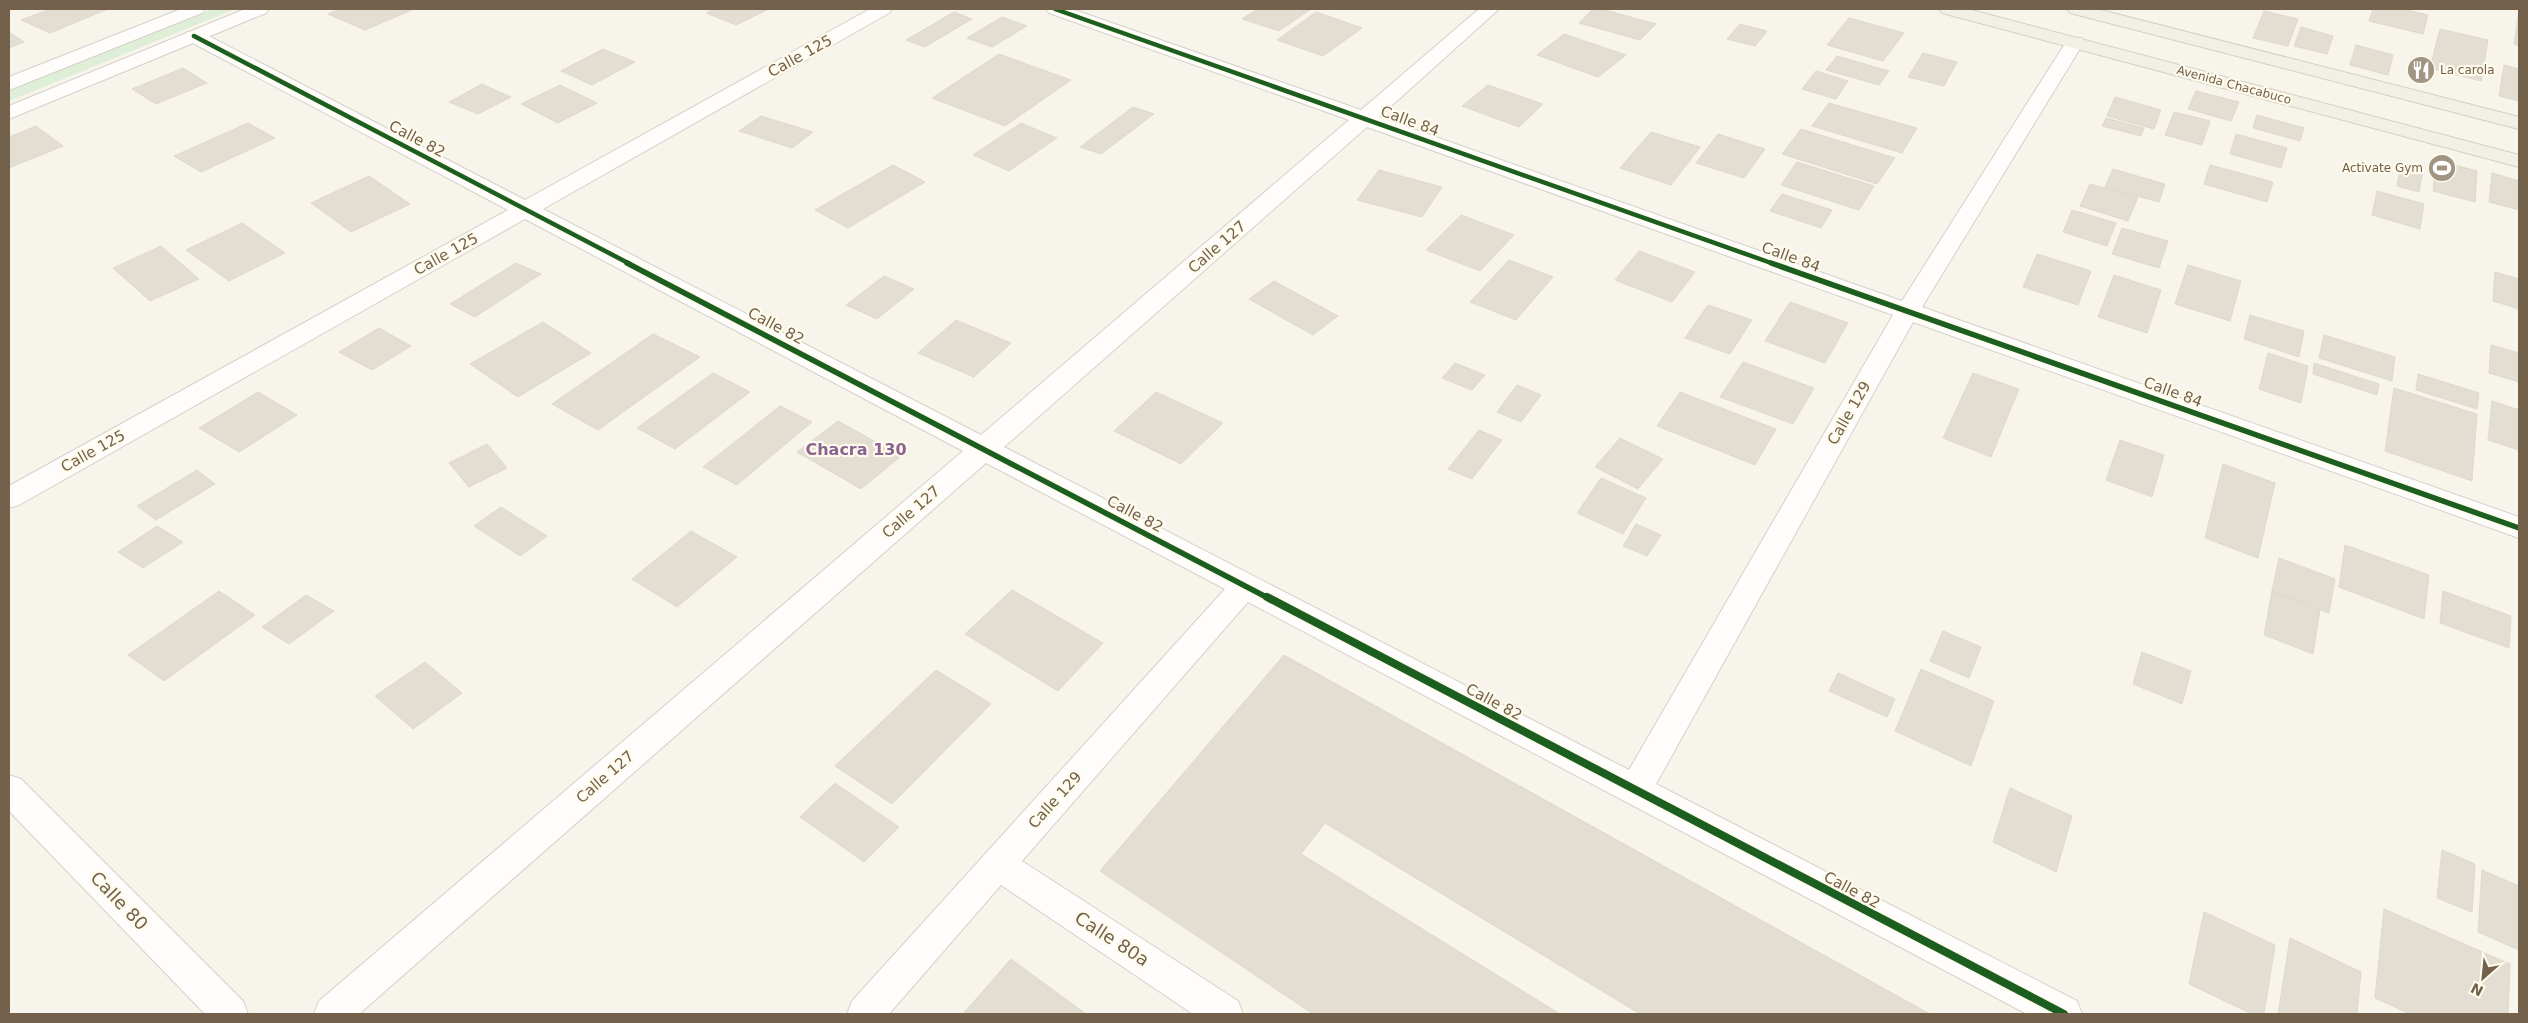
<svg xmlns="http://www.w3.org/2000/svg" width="2528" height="1023" font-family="'DejaVu Sans',sans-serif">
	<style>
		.green { fill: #dfeed6 }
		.building { fill: #e3ddd2; stroke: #e0d8cd }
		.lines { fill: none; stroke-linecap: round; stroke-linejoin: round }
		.street-casing { stroke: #d6d1c9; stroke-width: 2 }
		.secondary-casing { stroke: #d6d1c9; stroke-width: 2 }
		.primary-casing { stroke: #d5cfc6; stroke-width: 2 }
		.street { fill: #fefdfc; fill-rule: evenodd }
		.secondary { fill: #fefdfc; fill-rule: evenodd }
		.primary { fill: #f2f0e5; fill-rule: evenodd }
		.cycleway-far2-casing { stroke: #fffbec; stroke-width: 7 }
		.cycleway-far1-casing { stroke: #fffbec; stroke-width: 9 }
		.cycleway-casing { stroke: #fffbec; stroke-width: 11 }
		.cycleway-far2 { stroke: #1b5e20; stroke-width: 4.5 }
		.cycleway-far1 { stroke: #1b5e20; stroke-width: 5.5 }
		.cycleway { stroke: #1b5e20; stroke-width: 8 }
		.labels { text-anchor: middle; stroke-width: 4.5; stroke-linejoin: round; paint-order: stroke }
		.far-poi-label { font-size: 12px; fill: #74614b; stroke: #fffbec; text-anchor: start }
		.far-street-label { font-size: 12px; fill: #74614b; stroke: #fffbec }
		.street-label { font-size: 15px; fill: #74614b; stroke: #fffbec }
		.neighbourhood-label { font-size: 16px; font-weight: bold; fill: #8a6391; stroke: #fffbec }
		.near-street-label { font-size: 18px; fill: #74614b; stroke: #fffbec }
	</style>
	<rect width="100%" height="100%" fill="#f7f4eb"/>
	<path class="green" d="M213 9H235L9 101V91Z"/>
	<path class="building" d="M50 9H108L50 33 21 20Z
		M340 9H414L365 30 328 14Z
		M714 9H769L736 25 706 13Z
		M1257 9H1311L1279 31 1242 19Z
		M1593 9H1601L1656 24 1640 40 1579 23Z
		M2373 9H2403L2428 15 2423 34 2369 21Z
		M2519 9V46L2514 44Z
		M2264 11 2298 19 2288 46 2253 38Z
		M954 12 972 19 925 47 906 40Z
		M1316 12 1362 28 1323 56 1277 40Z
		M1002 17 1027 26 992 47 967 38Z
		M1849 18 1904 33 1883 61 1827 45Z
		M1740 24 1767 31 1755 46 1727 39Z
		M2301 27 2333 36 2327 54 2294 46Z
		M2440 29 2488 40 2481 81 2430 68Z
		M9 32 24 42 9 48Z
		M1564 34 1626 55 1598 77 1537 55Z
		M2356 45 2393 55 2388 75 2350 65Z
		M603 49 635 62 592 85 561 71Z
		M1923 53 1957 62 1944 86 1908 77Z
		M999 54 1071 80 1005 126 932 98Z
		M1837 56 1889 71 1879 85 1826 70Z
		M2504 65 2519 69V101L2499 96Z
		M183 68 207 83 156 104 132 89Z
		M1816 71 1848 81 1836 99 1802 89Z
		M482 84 511 97 478 114 449 102Z
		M560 85 597 103 558 123 521 104Z
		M1488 85 1543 104 1519 127 1462 106Z
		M2196 91 2239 102 2231 121 2188 109Z
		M2115 97 2161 110 2154 129 2107 116Z
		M1829 103 1917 128 1902 153 1812 126Z
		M1133 107 1154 114 1101 154 1080 147Z
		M2174 112 2210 121 2202 145 2165 135Z
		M2257 115 2304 128 2300 141 2253 128Z
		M761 116 813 132 792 148 739 131Z
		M2106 118 2144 128 2141 136 2102 126Z
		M248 123 275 138 201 172 174 156Z
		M1021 123 1057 138 1009 171 973 155Z
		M36 126 63 146 9 168V137Z
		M1801 129 1895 158 1877 184 1782 154Z
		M1651 132 1700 147 1671 185 1620 168Z
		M1718 134 1765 149 1744 178 1696 163Z
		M2236 134 2287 148 2281 168 2230 154Z
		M2436 160 2477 171 2475 202 2433 191Z
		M1797 162 1874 186 1859 210 1781 185Z
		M893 165 925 182 848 228 815 210Z
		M2210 165 2273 182 2267 202 2204 184Z
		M2401 165 2423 170 2419 192 2397 186Z
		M2113 169 2165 184 2159 202 2105 187Z
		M1379 170 1442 187 1422 217 1357 200Z
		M2492 173 2519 181V210L2489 202Z
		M369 176 410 204 351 232 311 203Z
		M2090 184 2138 197 2128 221 2080 206Z
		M2377 191 2424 204 2420 229 2372 215Z
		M1782 194 1832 210 1821 228 1770 211Z
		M2072 210 2116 223 2107 246 2063 232Z
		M1461 215 1514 235 1480 271 1426 250Z
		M242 223 285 253 229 281 186 250Z
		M2122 228 2168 241 2159 268 2112 254Z
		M161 246 199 279 150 301 113 268Z
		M1639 251 1695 272 1672 302 1615 280Z
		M2037 254 2091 271 2078 305 2023 287Z
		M1509 260 1553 277 1516 320 1470 302Z
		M516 263 541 274 475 317 450 304Z
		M2188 265 2241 281 2230 321 2175 304Z
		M2495 272 2519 279V309L2493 301Z
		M2114 275 2161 290 2147 333 2098 317Z
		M884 276 914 289 877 319 846 305Z
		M1274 281 1338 316 1313 335 1249 299Z
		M1790 302 1848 323 1825 363 1765 341Z
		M1708 305 1752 320 1730 354 1685 338Z
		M2250 315 2304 331 2299 357 2244 339Z
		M956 320 1011 343 974 377 918 353Z
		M543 322 591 353 518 397 470 364Z
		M379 328 411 346 372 370 339 352Z
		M653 334 700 357 598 430 552 404Z
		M2324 335 2395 357 2392 381 2319 358Z
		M2491 345 2519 353V382L2489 373Z
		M2268 353 2308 366 2301 403 2259 389Z
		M1743 362 1814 388 1793 424 1720 397Z
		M1455 363 1485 375 1472 390 1442 378Z
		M2314 363 2379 384 2377 395 2313 374Z
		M713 373 750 392 675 449 637 428Z
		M1973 373 2019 389 1991 457 1943 438Z
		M2418 374 2479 393 2477 409 2416 390Z
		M1517 385 1541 395 1521 422 1497 412Z
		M2394 388 2477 414 2472 481 2385 451Z
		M258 392 297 415 239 452 199 428Z
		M1156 392 1223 423 1181 464 1114 431Z
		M1680 392 1776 429 1755 465 1657 426Z
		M2492 401 2519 410V450L2488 440Z
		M780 406 812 422 737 485 703 467Z
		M838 421 901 456 861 489 797 452Z
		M1479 430 1502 440 1472 479 1448 469Z
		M1620 438 1663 459 1638 489 1595 467Z
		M2120 440 2164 455 2152 497 2106 480Z
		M487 444 507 468 469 487 449 463Z
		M2223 464 2275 483 2258 558 2205 538Z
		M197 470 215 484 156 520 137 506Z
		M1601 478 1646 498 1623 534 1577 513Z
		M501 507 547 536 520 556 474 526Z
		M1636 524 1661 535 1647 556 1623 546Z
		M157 526 183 542 143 568 118 552Z
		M691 531 737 557 677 607 632 579Z
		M2345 545 2429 575 2424 619 2339 587Z
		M2279 558 2335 579 2329 613 2272 591Z
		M1012 590 1103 643 1058 691 965 634Z
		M219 591 255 615 164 681 128 655Z
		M2272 591 2320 610 2313 654 2264 635Z
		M2443 591 2511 616 2509 648 2440 623Z
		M306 595 334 611 289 644 262 627Z
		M1943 631 1981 647 1969 678 1930 661Z
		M2142 652 2191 671 2182 704 2133 684Z
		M1284 655 1930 1014H1640L1325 823 1301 854 1560 1014H1313L1100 871Z
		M425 662 462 693 413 729 375 696Z
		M1921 669 1994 701 1971 766 1895 731Z
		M936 670 991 704 892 804 835 766Z
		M1838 673 1895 699 1887 717 1829 691Z
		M835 783 899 827 864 862 800 817Z
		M2010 788 2072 816 2056 872 1993 842Z
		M2442 850 2475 864 2472 912 2437 898Z
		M2482 870 2519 886V950L2478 932Z
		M2384 909 2510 964 2508 1014H2410L2375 998Z
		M2204 912 2275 945 2264 1014H2252L2189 984Z
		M2290 938 2361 972 2357 1014H2278Z
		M1011 959 1086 1014H963Z"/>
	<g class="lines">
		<defs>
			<path id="street" d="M870 9H892L889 13 543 209 981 435 1349 120 1049 13 1046 9H1072L1361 110 1479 9H1499L1379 117 1902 301 2066 42 2068 38H2082L2084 42 1922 307 2519 517V538L1913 322 1656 784 2077 1001 2082 1014H2027L1248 602 1022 861 1238 1001 1243 1014H1193L1001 885 889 1014H847L852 1001 1225 589 986 463 359 1014H314L319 1001 963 451 525 219 19 505 9 508V486L508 210 187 40 185 36 187 32H201L525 200ZM1367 127 1893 315 1629 770 1004 447Z
				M9 775 21 779 243 1001 248 1014H205L9 811Z"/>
			<path id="secondary" d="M181 9H205L202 13 9 90V77Z
				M245 9H269L266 13 9 119V106Z"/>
			<path id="primary" d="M1939 9H1968L2519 155V167L1942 13Z
				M2067 9H2097L2519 117V129L2070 13Z"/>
		</defs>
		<use href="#street" class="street-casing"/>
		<use href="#secondary" class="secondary-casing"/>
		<use href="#primary" class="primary-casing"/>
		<use href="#street" class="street"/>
		<use href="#secondary" class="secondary"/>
		<use href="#primary" class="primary"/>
		<defs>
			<path id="cycleway-far2" d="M1055 9 1774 264
				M194 36 630 264"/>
			<path id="cycleway-far1" d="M627 263 1270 599
				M1771 263 2519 528"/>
			<path id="cycleway" d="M1267 597 2064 1014"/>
		</defs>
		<use href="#cycleway-far2" class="cycleway-far2-casing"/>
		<use href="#cycleway-far1" class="cycleway-far1-casing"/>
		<use href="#cycleway" class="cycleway-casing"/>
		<use href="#cycleway-far2" class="cycleway-far2"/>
		<use href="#cycleway-far1" class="cycleway-far1"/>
		<use href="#cycleway" class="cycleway"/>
	</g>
	<defs>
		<symbol id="restaurant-disc" viewBox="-11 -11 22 22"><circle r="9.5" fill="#a29483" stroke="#fffbec"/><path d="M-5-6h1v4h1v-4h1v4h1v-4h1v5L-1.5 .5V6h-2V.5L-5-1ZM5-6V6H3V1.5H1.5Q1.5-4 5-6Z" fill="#fff"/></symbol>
		<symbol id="stadium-disc" viewBox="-11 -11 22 22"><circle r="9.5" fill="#a29483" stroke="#fffbec"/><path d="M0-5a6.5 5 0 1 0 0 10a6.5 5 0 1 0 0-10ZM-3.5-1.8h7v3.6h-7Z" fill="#fff"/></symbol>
	</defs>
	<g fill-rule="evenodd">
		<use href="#restaurant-disc" x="2405" y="54" width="32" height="32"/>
		<use href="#stadium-disc" x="2426" y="152" width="32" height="32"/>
	</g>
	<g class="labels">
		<g class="far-poi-label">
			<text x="2440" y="74">La carola</text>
			<text x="2423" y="172" text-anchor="end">Activate Gym</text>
		</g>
		<g class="far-street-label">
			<text transform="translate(2234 85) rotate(15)" y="4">Avenida Chacabuco</text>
		</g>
		<g class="street-label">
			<text transform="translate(800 56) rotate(-29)" y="5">Calle 125</text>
			<text transform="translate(1410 121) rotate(20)" y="5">Calle 84</text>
			<text transform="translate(417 139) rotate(28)" y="5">Calle 82</text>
			<text transform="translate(1217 247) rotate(-41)" y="5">Calle 127</text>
			<text transform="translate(446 254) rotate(-29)" y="5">Calle 125</text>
			<text transform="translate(1791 257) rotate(20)" y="5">Calle 84</text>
			<text transform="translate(776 326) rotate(28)" y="5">Calle 82</text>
			<text transform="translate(2173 392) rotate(20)" y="5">Calle 84</text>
			<text transform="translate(1849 413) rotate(-60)" y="5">Calle 129</text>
			<text transform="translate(93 451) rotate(-29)" y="5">Calle 125</text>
			<text transform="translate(911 512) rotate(-41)" y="5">Calle 127</text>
			<text transform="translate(1135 514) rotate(28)" y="5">Calle 82</text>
			<text transform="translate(1494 702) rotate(28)" y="5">Calle 82</text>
			<text transform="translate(605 777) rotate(-41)" y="5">Calle 127</text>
			<text transform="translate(1055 800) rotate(-48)" y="5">Calle 129</text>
			<text transform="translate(1852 890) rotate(28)" y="5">Calle 82</text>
		</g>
		<g class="neighbourhood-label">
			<text x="856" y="455">Chacra 130</text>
		</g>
		<g class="near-street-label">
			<text transform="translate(119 901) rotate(46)" y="6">Calle 80</text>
			<text transform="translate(1112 939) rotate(33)" y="6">Calle 80a</text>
		</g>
	</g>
	<rect width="2528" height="1023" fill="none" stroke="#74614b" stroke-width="20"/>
	<g transform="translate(2483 978) rotate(207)" stroke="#fffbec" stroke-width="4" paint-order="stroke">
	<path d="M0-4L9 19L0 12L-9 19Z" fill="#74614b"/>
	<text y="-8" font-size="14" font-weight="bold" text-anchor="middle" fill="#74614b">N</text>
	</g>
</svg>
